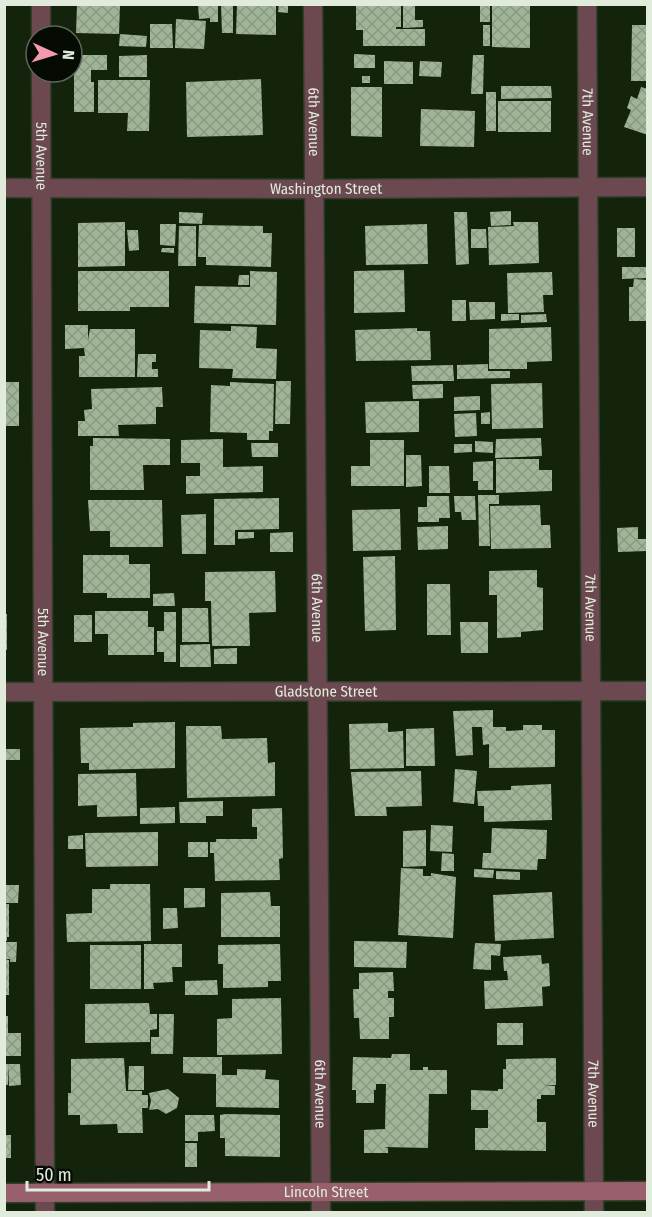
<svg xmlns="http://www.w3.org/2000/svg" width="652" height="1217" font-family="'Fira Sans Condensed',sans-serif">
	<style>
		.building { fill: url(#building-cross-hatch) }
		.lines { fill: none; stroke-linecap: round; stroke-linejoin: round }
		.street-casing { stroke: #313f29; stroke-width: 21 }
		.secondary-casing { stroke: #313f29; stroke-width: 21 }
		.street { stroke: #6c4950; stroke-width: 18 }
		.secondary { stroke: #97606c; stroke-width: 18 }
		.labels { text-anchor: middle; stroke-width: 6; stroke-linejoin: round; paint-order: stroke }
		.street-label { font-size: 15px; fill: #e0ebdb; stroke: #050b03 }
	</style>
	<defs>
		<pattern id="building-cross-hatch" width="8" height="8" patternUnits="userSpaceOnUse" patternTransform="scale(1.5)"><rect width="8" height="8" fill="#a0b597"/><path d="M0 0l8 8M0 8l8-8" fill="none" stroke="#899982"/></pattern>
	</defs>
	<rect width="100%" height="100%" fill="#14230c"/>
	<path class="building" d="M198 4H218V22H210V18L199 19Z
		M221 4H233V33H222Z
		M237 4H276V35L236 34Z
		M279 4H288V13L278 12Z
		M356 4H401V27H396V29H425V46H363V30H356Z
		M403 4H415V20H423V27L403 28Z
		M480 4H490V22H480Z
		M492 4H530V48L492 47Z
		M77 5H120L119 34 76 33Z
		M176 19 206 21 204 49 175 48Z
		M150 24H172L173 48H150Z
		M483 25H490V46H483Z
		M632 25H648V81H631Z
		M120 34 147 36 146 47 119 46Z
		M354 54 375 55V68H354Z
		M74 55H107V70H91V82H94V112H74Z
		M147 55V77H119V56Z
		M473 55H484L483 94H471Z
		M384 61 413 62V84H384Z
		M420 61 442 62 441 77 419 76Z
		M362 76H370V83H362Z
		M261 79 263 135 187 137 186 82Z
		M98 80H150L149 131H127L128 113H98Z
		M501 86H551L552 98 501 99Z
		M351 87H382V137L351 136Z
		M641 87 648 89V135L624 127 631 110 627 108 631 96 637 99Z
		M486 92H496V131H486Z
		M498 101H551V132H498Z
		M421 109 475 111 474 147 420 146Z
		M511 211V225L491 226 490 212Z
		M179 212 203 213 202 224 179 223Z
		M454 212H467L469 264 456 265Z
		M125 222V266L78 267V223Z
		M513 222H538L539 263 489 265 488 227 514 226Z
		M160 224H176L175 246 160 245Z
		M427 224 428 264 366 265 365 226Z
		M199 225 263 226V233H272L271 267 206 265V257H198Z
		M179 226H196V266H178Z
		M617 228H635V257H617Z
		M471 229H486L487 248H471Z
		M127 230H138L139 250 129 251Z
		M162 248H174V253L161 252Z
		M622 267H648V278L622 279Z
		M404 270 405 312 354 313V271Z
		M78 271H169V307H130V311H78Z
		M250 271 277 272 276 325 194 323 195 286 250 287Z
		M552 272 553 295H543L544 312 508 313 507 273Z
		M239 275H249V285H238Z
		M634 279 648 280V321H629V287H633Z
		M452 300H466V321H452Z
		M469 302H495V319L470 320Z
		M501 314H519V320L501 321Z
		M546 314 547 322 521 323V315Z
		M65 325H88V340L90 329H135V377H79V356H85L84 348 65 349Z
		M231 326 257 327 256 348 277 349 276 379 232 378 233 369 199 368 200 330 231 331Z
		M551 327 552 361 527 362V369H489V329Z
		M417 328V331H430L431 360 356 361 355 330Z
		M138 354H156V362H152V369H158V377H137Z
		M488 364V371H510V378L457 379V365Z
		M453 365 454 381H412L411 366Z
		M276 381H291L290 424H275Z
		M4 382H19V426H4Z
		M230 382 274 384 273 431H269V440H247V433L210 432 211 385 230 386Z
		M542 383 543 428 492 429 491 384Z
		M443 384V398L413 399 412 385Z
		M162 387 163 407H156V424L118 425 119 436H78V421H85L84 410 92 409 91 389Z
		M480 396V410L454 411V397Z
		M419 401V432L366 433 365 402Z
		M490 412V424H481V413Z
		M476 413 477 436 455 437 454 414Z
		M93 438 170 439V465H143L144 490H90V446H93Z
		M541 438 542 456 495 458 496 439Z
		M223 439V467L263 466V492L186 494V476H200V463H181V440Z
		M370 440H404V486H351V466H370Z
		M475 441 493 442V453L475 452Z
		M251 443H278V457H252Z
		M454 444H472V452L454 453Z
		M406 455H421L422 486 406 487Z
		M496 459H539V470H552V491L496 493Z
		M493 461V490H478V481H473V462Z
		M429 466H449L450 493H429Z
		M478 495H499V504H489L490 546H479Z
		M427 496H449L450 518H439V522H418V507H427Z
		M454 496H475L476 520H462L461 512H455Z
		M279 498V529L235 530V545H214V499Z
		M88 500H162L163 547H110V531H90Z
		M540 505 541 525H550L551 548 491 549 490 506Z
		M400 509 401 550 353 551 352 510Z
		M206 514V554H182L181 515Z
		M448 526V549L418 550 417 527Z
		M638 527V539H647V551L618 552 617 528Z
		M238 532H254V538L238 539Z
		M293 532V552H270V533Z
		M83 555H129V564H150V598H107V593H83Z
		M395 556 396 630 365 631 363 557Z
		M537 570V587L543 588V630L521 632V637L497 638V595H489V571Z
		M275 571 276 612 249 613 250 646H212L211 601H205V572Z
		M427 584H450L451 635H427Z
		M174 593 175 606H153V594Z
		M182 608H208L209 642H182Z
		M95 611H148V627H154V655H108V634H95Z
		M164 612H176V662H164V652H157V631H164Z
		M4 614H7V650L4 649Z
		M74 615H92V642H74Z
		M460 622H488V653H461Z
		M210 644 211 667H180V645Z
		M237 648V664H214V649Z
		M493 710V727H506V731L523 730V725H542V730H555V767L489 768V744L483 745 482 727H472L473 755 456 756 453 711Z
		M175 722V768L89 770V763H81L80 728 133 727V723Z
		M388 723V732L403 731 404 768 350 769 349 724Z
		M186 726H221L222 739 267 738 268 763 275 762V796L187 798Z
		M434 728 435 766H406V729Z
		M4 749H20V760H4Z
		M455 769 477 771 474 804 453 802Z
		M421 771 422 806 386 807 387 816H355L351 772Z
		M136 773 137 816 97 817V805L78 806V774Z
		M551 784 552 820 484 822V806H478L477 791 511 790V786Z
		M223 801V816H206V823H180L179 802Z
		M175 807V823L140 824V808Z
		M282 808 283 858 279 859 280 880 215 881 214 853H210V842H216V839H257V827H252V809Z
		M431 825 453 826 452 852 430 851Z
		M492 828 547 830 546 859H538L537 870 482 868 483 853H491Z
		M426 830V866L403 867V831Z
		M158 832V866L86 867 85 833Z
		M83 835V849H68V836Z
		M188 842H208V857H188Z
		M442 853 454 854V871H441Z
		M401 868 423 869V876H431V873L456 877 453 938 398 935Z
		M474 869 494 870 493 878 474 877Z
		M496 871 520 872V880L496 879Z
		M110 884H150L151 941 67 942 66 914 92 913V889H110Z
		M4 885H19L18 903H4Z
		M184 888H205V907L184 908Z
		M270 892 271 906H280V937H221V893Z
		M552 892 554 938 495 941 493 895Z
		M4 904H9V937H7V941H4Z
		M163 908H177L178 928 163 929Z
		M354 941 407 942 406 968 354 967Z
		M4 942H17L16 962H10V959H4Z
		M475 943 501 944 500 956 491 955V970L473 969Z
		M144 944H182V967H172L173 982 153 983 154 989H144Z
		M280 944 281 981H268V987L223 988V964H218V945Z
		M90 945H141V989H90Z
		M541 955 542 964 549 963 550 986 542 987 543 1006 485 1009 484 981 508 980 507 971H504L503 957Z
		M4 959 9 960V995H4Z
		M393 972 394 991H388V998H394V1017H389V1039H360L359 1018H354L353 989H359V973Z
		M217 980 218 995H185V981Z
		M281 998 282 1054 217 1055V1019L232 1018V999Z
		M149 1003 150 1014H157V1029L150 1030V1042L85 1043V1004Z
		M159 1014H174L173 1054H151V1037H159Z
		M4 1016H8V1033H21V1056H4Z
		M497 1023H523V1045H497Z
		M392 1054H410V1070H423V1067H428V1070H447V1094H429L428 1148 384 1147 388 1148V1153H364V1130L385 1129 386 1084H376V1090H374V1103H356V1090H352L353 1057 391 1058Z
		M183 1057H222V1075H237V1069L266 1070 265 1079 279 1080V1108L216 1107V1074L183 1073Z
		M124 1058 126 1091H142V1095H148V1108H142L143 1133H118L117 1124 80 1125V1115H68V1093H71V1059Z
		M556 1058V1085H544L555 1086V1095H541V1099H537V1122H546V1151L475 1150V1128H488V1110H471V1090L498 1091V1089H503V1069H506V1059Z
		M5 1064H8V1085H5Z
		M8 1064H20L21 1085 9 1086Z
		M129 1066H144V1090H128Z
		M168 1089 179 1098 177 1108 166 1114 158 1109 149 1110 151 1101 149 1093Z
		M226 1114 280 1115V1157L225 1156V1138H220V1115Z
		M185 1115H214L215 1131 198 1132V1141H185Z
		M4 1135H11V1158H4Z
		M185 1143H197V1167H185Z"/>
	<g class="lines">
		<defs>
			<g id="street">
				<path d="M41 4V36"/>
				<path id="s1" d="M313 4 321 1212"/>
				<path id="s2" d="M587 4 594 1212"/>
				<path id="s3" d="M41 72 45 1212"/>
				<path id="s4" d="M4 188 314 189 648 187"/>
				<path id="s5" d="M4 692 648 691"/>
			</g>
			<g id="secondary">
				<path id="s6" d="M4 1193 648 1191"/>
			</g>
		</defs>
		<use href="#street" class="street-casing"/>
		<use href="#secondary" class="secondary-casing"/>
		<use href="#street" class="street"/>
		<use href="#secondary" class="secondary"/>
	</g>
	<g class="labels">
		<g class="street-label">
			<text dy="5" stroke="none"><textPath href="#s1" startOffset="118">6th Avenue</textPath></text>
			<text dy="5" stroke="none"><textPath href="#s2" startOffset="118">7th Avenue</textPath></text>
			<text dy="5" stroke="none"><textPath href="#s3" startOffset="84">5th Avenue</textPath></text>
			<text dy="5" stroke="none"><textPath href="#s4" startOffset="322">Washington Street</textPath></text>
			<text dy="5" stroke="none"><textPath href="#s1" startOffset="604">6th Avenue</textPath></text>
			<text dy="5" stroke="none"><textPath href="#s2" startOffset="604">7th Avenue</textPath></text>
			<text dy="5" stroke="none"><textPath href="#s3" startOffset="570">5th Avenue</textPath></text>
			<text dy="5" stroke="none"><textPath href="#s5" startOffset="322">Gladstone Street</textPath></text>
			<text dy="5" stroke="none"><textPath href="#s1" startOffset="1090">6th Avenue</textPath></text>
			<text dy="5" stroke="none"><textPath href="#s2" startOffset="1090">7th Avenue</textPath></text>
			<text dy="5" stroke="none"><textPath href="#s6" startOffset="322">Lincoln Street</textPath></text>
		</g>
	</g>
	<rect width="652" height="1217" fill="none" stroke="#e0ebdb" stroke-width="12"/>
	<g transform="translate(54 54) rotate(94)"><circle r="28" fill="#050b03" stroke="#5d6559" stroke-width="1.5"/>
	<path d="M0-4.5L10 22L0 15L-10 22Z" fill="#f29aae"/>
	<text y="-9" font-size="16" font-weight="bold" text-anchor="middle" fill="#e0ebdb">N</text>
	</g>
	<path d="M27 1181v9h182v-9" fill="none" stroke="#e0ebdb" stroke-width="3"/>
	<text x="36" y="1181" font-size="18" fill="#e0ebdb" stroke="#050b03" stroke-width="4.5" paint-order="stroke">50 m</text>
</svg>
